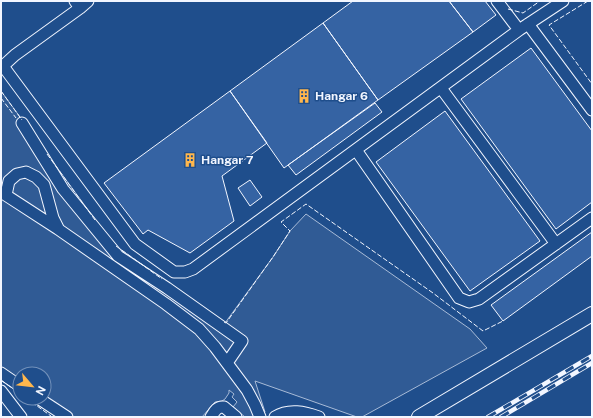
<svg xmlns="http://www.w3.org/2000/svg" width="593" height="418" font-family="'Public Sans',sans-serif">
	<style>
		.built { fill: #305b95; stroke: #a8bbd7 }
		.building { fill: #3563a3; stroke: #f2f6ff }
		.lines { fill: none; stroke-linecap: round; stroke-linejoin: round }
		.minor-casing { stroke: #f2f6ff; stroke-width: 13 }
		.major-casing { stroke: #f2f6ff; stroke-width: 16 }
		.minor { stroke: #1f4e8c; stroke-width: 11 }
		.major { stroke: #1f4e8c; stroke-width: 14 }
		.rail-casing { stroke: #f2f6ff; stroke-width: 4.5 }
		.rail { stroke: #1f4e8c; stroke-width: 3; stroke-dasharray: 9; stroke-linecap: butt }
		.fence { stroke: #f2f6ff; stroke-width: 1; stroke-dasharray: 5 2; stroke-linecap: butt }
		.labels { text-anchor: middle; stroke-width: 3; stroke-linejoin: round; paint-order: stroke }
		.poi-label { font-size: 12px; font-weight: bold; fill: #f2f6ff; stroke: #1f4e8c; text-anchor: start }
	</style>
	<rect width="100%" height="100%" fill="#1f4e8c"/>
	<path class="built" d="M1 91 113 244 225 323 273 257 290 231 306 214 470 329 487 348 362 417H357L255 381 265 412 256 417H245L233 407 237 402 232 397 234 394 229 390V393L225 399 222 401 215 402 202 417H61L44 398V374H20V388L1 375Z"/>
	<path class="building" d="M353 1H449L473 32 378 100 323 23Z
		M449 1H485L496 15 473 32Z
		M323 23 378 100 284 168 230 91Z
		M531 48 592 131V202L556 229 461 99Z
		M230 91 267 143 222 176 234 221 190 253 148 230 143 234 104 183Z
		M375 103 382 112 296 175 288 165Z
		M445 111 540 241 470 291 376 162Z
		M250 180 262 197 250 206 238 188Z
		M592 232V256L503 321 491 305Z"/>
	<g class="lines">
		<defs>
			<path id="minor" d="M75 1 80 8 88 1
				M497 1 519 30
				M80 8 15 55 3 66 135 244 174 272H185L193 269 519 30 563 1
				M528 24 592 110
				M441 88 556 244
				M22 123 63 189 118 256 167 288 242 341 227 363
				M356 150 459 298 469 302 479 299 592 218
				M1 192 58 229 166 304 199 329 215 347 247 390 255 405 260 417
				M6 195 9 181 17 174 26 172 36 177 44 185 53 218 58 228
				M1 373 20 386
				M1 391 21 417
				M38 398 67 417
				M211 417C214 412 217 406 224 407L236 417
				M275 417C289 408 305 412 319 417"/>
			<path id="major" d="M419 417 592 314"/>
		</defs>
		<use href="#minor" class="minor-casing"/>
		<use href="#major" class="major-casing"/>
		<use href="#minor" class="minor"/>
		<use href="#major" class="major"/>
		<defs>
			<path id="rail" d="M488 417 592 356
				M501 417 592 363"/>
		</defs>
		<use href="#rail" class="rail-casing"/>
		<use href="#rail" class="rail"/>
		<path class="fence" d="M588 1 549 25 592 84
			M508 9 523 13 540 1
			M1 91 22 120
			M1 98 16 118
			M47 154 95 220
			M116 246 162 279
			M224 322 226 323 273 257 290 231 281 222 306 204 433 293 483 331 503 321
			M1 380 20 394
			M26 398 51 416 50 417"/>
	</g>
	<defs>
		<symbol id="building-bare" viewBox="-9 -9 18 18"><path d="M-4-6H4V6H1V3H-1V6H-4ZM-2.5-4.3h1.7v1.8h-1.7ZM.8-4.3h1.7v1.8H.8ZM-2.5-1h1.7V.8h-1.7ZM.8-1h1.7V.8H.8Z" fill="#ffb74d" stroke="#1f4e8c" stroke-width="2.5" paint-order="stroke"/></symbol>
	</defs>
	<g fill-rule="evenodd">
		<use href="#building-bare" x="294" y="86" width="20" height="20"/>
		<use href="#building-bare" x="180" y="150" width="20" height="20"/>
	</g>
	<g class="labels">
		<g class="poi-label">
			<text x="315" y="100">Hangar 6</text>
			<text x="201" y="164">Hangar 7</text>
		</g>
	</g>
	<rect width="593" height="418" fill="none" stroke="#f2f6ff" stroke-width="4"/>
	<g transform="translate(32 386) rotate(118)"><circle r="19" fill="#1f4e8c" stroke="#7391ba"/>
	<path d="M0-3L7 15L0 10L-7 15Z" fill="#ffb74d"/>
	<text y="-6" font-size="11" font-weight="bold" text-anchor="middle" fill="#f2f6ff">N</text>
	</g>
</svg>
